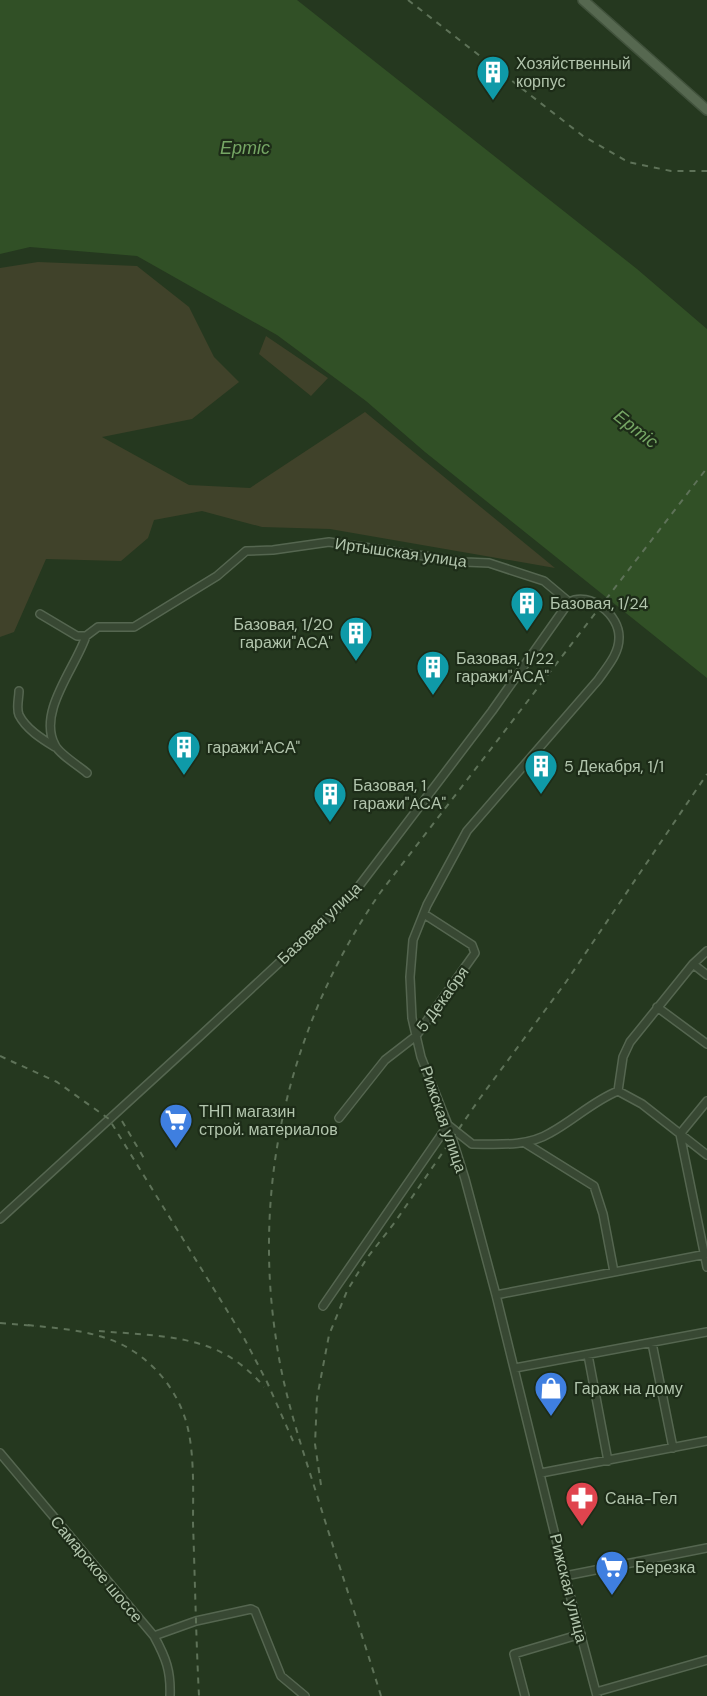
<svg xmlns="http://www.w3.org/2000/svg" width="707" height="1696" font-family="'DM Sans',sans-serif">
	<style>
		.green { fill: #40422a }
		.water { fill: #315026 }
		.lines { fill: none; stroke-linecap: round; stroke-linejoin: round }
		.minor-casing { stroke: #556650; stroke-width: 10 }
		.major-casing { stroke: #41523c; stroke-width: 12 }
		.minor { stroke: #384833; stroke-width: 7 }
		.major { stroke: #566850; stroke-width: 9 }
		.rail { stroke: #5e7258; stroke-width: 2; stroke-dasharray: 6 6; stroke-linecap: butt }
		.labels { text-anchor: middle; stroke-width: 4.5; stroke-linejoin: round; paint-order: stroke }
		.poi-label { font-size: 16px; fill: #b2c5ad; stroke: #1d2c18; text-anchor: start }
		.street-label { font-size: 16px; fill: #b2c5ad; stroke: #1d2c18 }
		.water-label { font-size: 18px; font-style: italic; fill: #75a664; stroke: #1d2c18 }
	</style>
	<rect width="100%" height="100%" fill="#25381f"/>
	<path class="green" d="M38 262 137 266 189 307 214 357 239 382 192 419 102 437 189 485 250 488 365 412 555 568 330 529 262 527 202 511 154 520 148 538 121 561 46 559 14 632 0 637V268Z
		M266 336 328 378 311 396 259 354Z"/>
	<path class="water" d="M0 0H297L637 269 707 329V678L425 452 366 401 277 335 137 256 30 247 0 254Z"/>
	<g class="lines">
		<defs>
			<path id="minor" d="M40 614 77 636H86L98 627H134L217 576 246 551 273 550 329 542 465 562 489 563 544 581 569 602
				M86 636C76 667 37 712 55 745 59 754 79 766 87 773
				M19 691C19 698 16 708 19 715 26 729 42 739 55 747
				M693 964 707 975
				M657 1007 707 1044
				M618 1091 623 1057 630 1042 693 964 707 951
				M707 1101 680 1134 707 1267
				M339 1118 385 1060 416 1036 475 953 472 945 424 914
				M525 1143 594 1186 603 1214 614 1272
				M0 1219 197 1039 353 894 492 711 569 602C590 591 620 615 619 638 619 654 607 667 598 680L467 831 427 905 413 940 410 977 412 1018 421 1057 448 1125 465 1179 496 1295 565 1576 597 1696
				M496 1295 707 1254
				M323 1306 448 1125 472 1144C497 1144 527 1147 550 1133 574 1120 593 1101 618 1091L642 1104 707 1155
				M652 1343 673 1448
				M588 1355 608 1461
				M515 1368 707 1332
				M0 1453 154 1636C166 1658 171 1671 170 1696
				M541 1473 707 1441
				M565 1576 707 1548
				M154 1636 196 1621 251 1609 255 1611 281 1676 305 1696
				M596 1692 707 1660
				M525 1696 514 1654 581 1634"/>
			<path id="major" d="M583 0 707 110"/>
		</defs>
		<use href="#minor" class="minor-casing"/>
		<use href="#major" class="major-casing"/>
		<use href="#minor" class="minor"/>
		<use href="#major" class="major"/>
		<path class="rail" d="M408 0 583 136 628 162 671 171H707
			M0 1056 57 1082 109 1119 244 1338 267 1382 293 1441
			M122 1121 145 1160
			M0 1323 36 1326
			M28 1325C63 1329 103 1331 133 1351 158 1367 176 1391 185 1418 195 1448 193 1492 193 1523 195 1581 196 1638 199 1696
			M99 1331C143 1335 195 1334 233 1359 245 1367 255 1376 264 1387
			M321 1485 315 1444 317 1398 329 1335 347 1291 367 1258 395 1222 480 1098 566 982 707 774
			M381 1696C360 1628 337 1560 316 1492 300 1442 283 1391 276 1339 252 1182 290 1023 380 893L707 468"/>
	</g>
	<defs>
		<symbol id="building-pin" viewBox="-11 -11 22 30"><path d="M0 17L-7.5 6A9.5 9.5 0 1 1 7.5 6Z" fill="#0f9aa8" stroke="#1d2c18"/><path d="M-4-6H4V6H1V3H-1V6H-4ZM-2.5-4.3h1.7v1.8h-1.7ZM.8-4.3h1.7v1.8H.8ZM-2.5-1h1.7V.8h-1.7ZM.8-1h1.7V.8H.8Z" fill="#fff"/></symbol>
		<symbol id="supermarket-pin" viewBox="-11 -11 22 30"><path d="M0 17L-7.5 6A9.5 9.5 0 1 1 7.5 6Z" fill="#3f7fe0" stroke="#1d2c18"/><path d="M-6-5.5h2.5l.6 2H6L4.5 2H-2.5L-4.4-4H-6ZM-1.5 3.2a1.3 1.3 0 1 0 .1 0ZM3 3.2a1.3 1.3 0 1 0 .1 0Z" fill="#fff"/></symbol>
		<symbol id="shop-pin" viewBox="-11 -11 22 30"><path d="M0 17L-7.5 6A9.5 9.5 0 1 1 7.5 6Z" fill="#3f7fe0" stroke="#1d2c18"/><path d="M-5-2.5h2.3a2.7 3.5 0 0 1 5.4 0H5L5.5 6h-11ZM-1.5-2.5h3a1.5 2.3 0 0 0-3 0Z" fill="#fff"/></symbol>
		<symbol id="pharmacy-pin" viewBox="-11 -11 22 30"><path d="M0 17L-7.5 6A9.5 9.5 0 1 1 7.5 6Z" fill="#e0444e" stroke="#1d2c18"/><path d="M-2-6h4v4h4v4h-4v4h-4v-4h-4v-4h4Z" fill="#fff"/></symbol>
	</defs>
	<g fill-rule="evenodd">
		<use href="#building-pin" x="474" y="53" width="38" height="52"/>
		<use href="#building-pin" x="508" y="584" width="38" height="52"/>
		<use href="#building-pin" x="337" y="614" width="38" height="52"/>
		<use href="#building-pin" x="414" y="648" width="38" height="52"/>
		<use href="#building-pin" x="165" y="728" width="38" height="52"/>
		<use href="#building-pin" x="522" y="747" width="38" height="52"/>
		<use href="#building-pin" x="311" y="775" width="38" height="52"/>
		<use href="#supermarket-pin" x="157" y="1101" width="38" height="52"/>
		<use href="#shop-pin" x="532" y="1369" width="38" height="52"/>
		<use href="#pharmacy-pin" x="563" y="1479" width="38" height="52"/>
		<use href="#supermarket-pin" x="593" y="1548" width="38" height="52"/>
	</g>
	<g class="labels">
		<g class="poi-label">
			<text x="516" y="69">Хозяйственный<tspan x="516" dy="18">корпус</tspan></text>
			<text x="550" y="609">Базовая, 1/24</text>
			<text x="333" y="630" text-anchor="end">Базовая, 1/20<tspan x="333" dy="18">гаражи"ACА"</tspan></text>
			<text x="456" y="664">Базовая, 1/22<tspan x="456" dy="18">гаражи"ACА"</tspan></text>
			<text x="207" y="753">гаражи"ACА"</text>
			<text x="564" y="772">5 Декабря, 1/1</text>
			<text x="353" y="791">Базовая, 1<tspan x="353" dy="18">гаражи"ACА"</tspan></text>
			<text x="199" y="1117">ТНП магазин<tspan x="199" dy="18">строй. материалов</tspan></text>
			<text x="574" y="1394">Гараж на дому</text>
			<text x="605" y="1504">Сана-Гел</text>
			<text x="635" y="1573">Березка</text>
		</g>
		<g class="street-label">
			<text transform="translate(401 552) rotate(8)" y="6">Иртышская улица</text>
			<text transform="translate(319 923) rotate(-44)" y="6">Базовая улица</text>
			<text transform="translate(442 999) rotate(-54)" y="6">5 Декабря</text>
			<text transform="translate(444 1119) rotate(71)" y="6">Рижская улица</text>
			<text transform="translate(97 1569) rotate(50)" y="6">Самарское шоссе</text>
			<text transform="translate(569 1588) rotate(76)" y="6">Рижская улица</text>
		</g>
		<g class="water-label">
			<text x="245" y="154">Ертіс</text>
			<text transform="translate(636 429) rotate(38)" y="6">Ертіс</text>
		</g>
	</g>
</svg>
